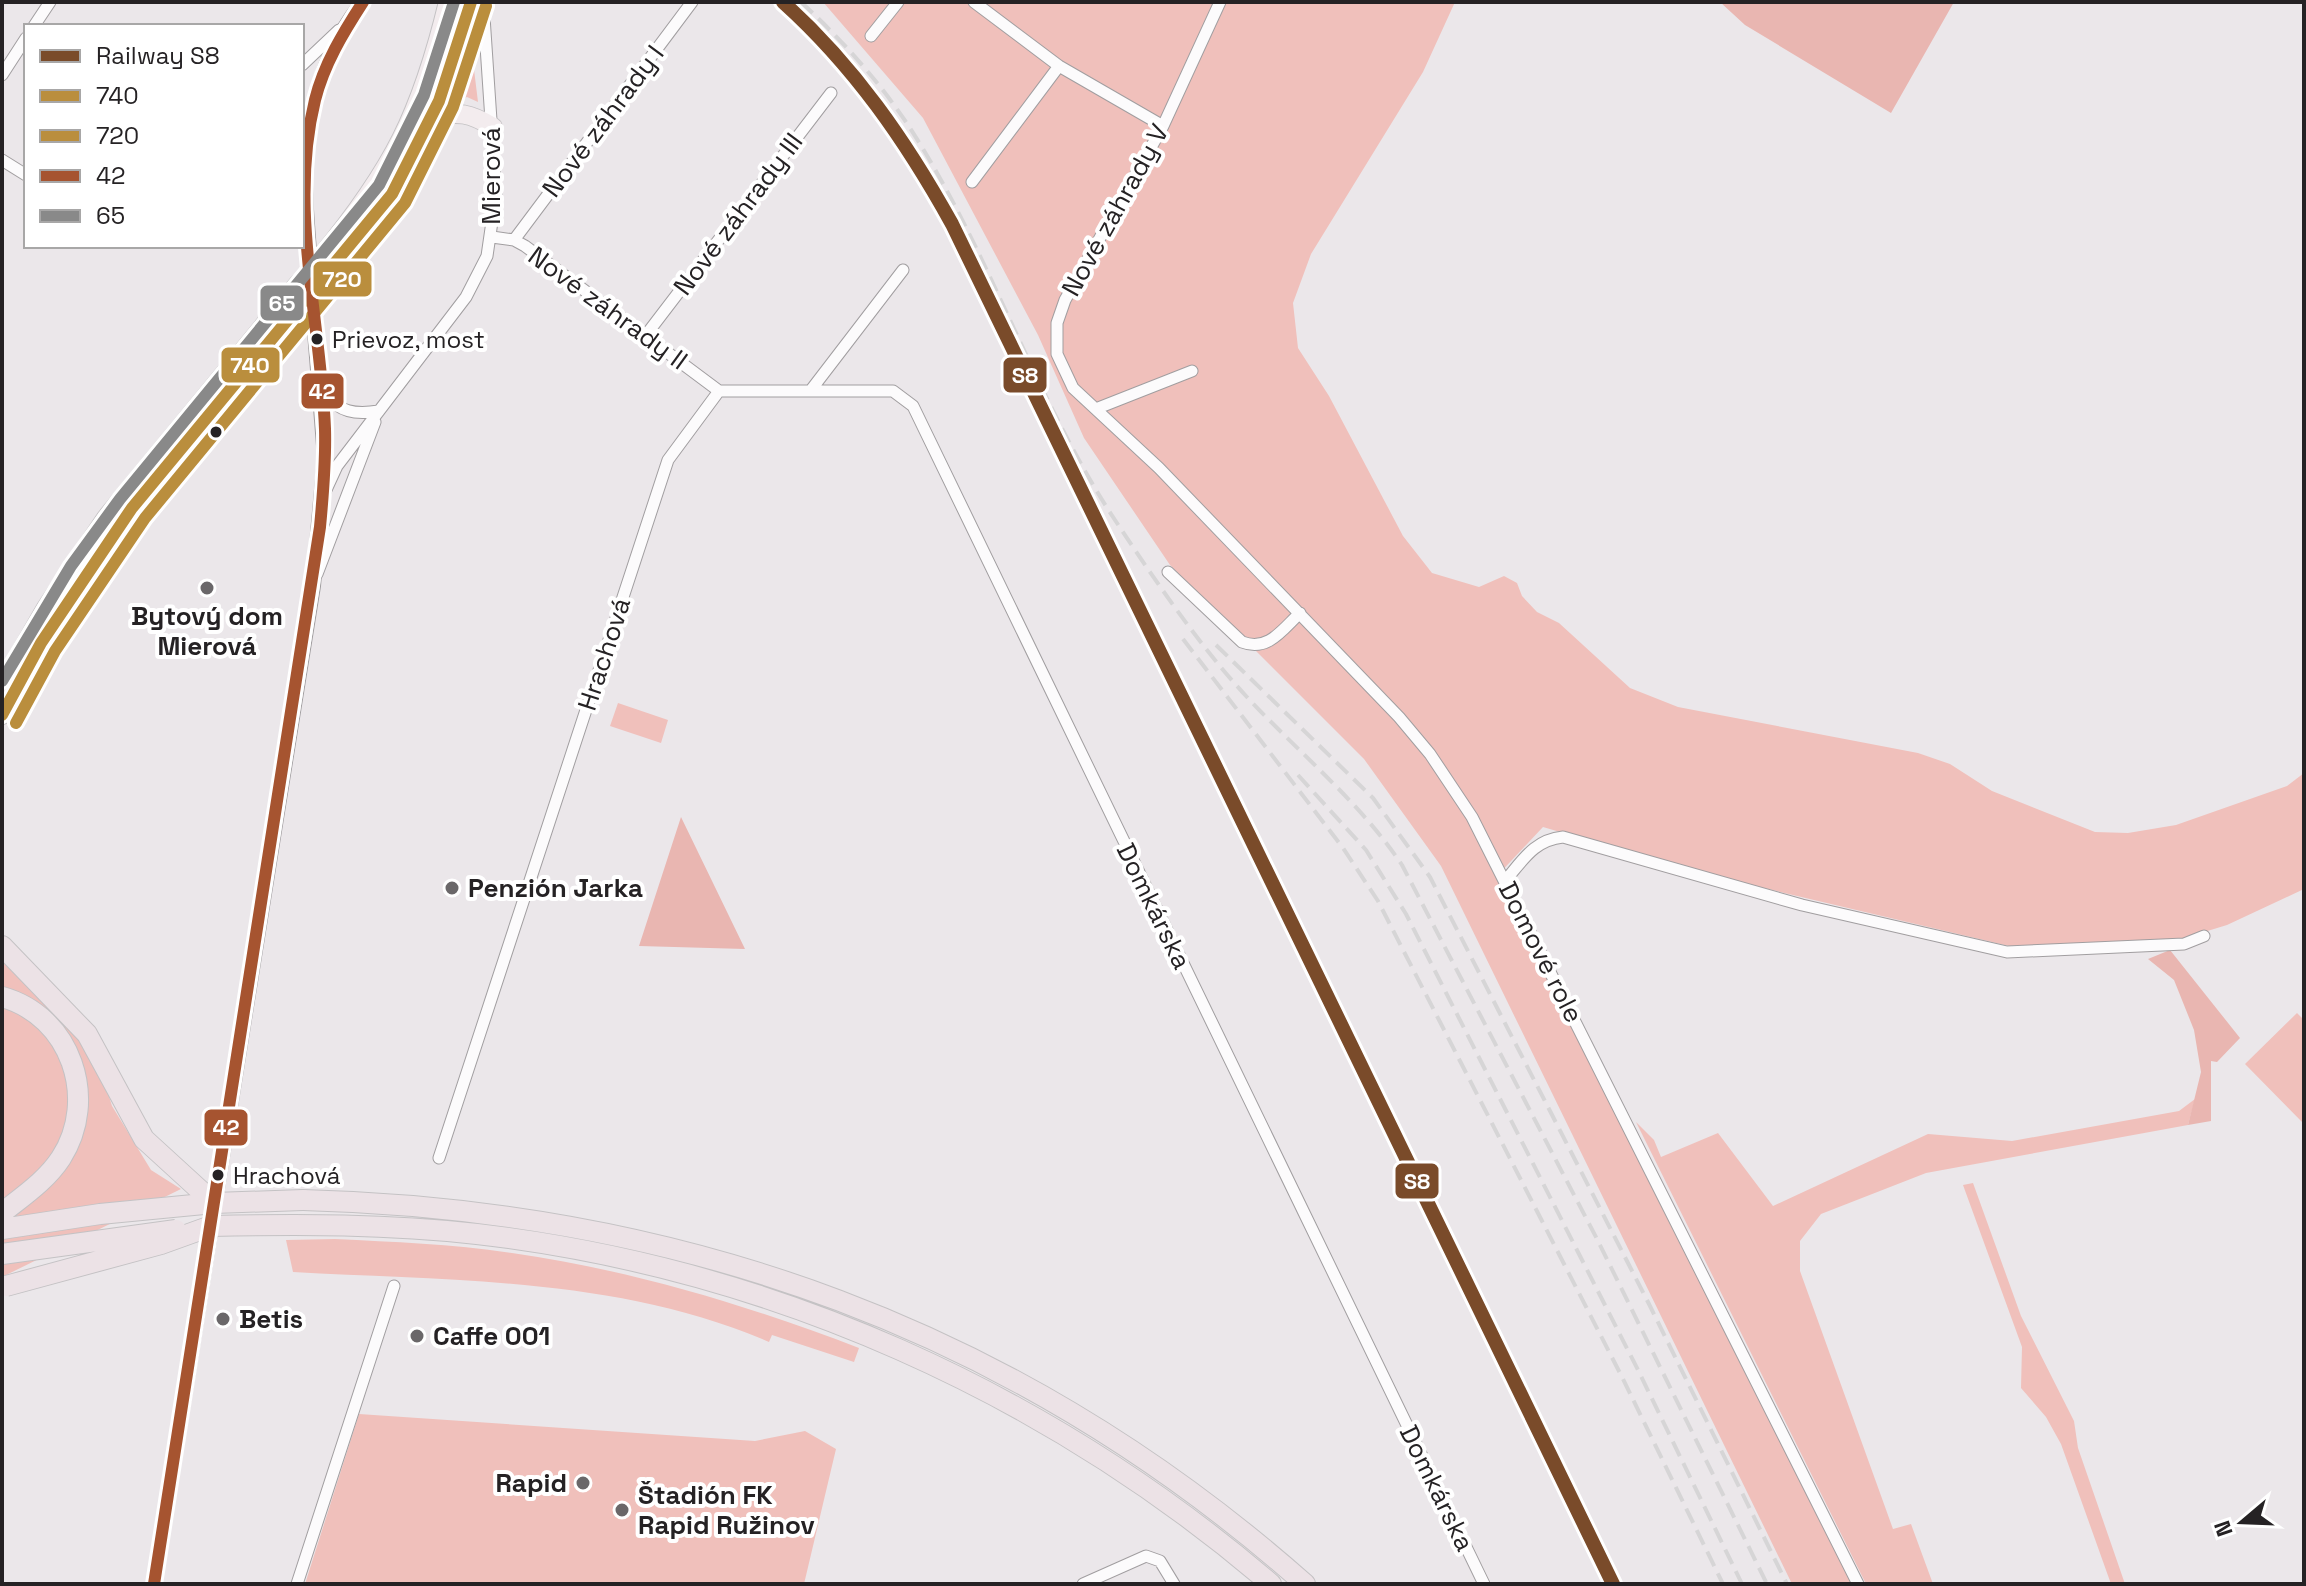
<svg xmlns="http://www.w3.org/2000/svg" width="2306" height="1586" font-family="'Space Grotesk',sans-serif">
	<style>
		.green { fill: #f0c0bb }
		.forest { fill: #e9b6b1 }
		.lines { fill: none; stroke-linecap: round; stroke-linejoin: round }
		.minor-casing { stroke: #a19ea0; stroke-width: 13 }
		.tertiary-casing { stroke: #a19ea0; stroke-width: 16 }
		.primary-casing { stroke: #c4c2c4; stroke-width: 20 }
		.motorway-casing { stroke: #c4c2c4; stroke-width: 22 }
		.minor { stroke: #fcfbfc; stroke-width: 11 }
		.tertiary { stroke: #fcfbfc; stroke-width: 14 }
		.primary { stroke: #f3ecee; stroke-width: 18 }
		.motorway { stroke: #ece2e6; stroke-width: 20 }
		.rail { stroke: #d6d5d6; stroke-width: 4; stroke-dasharray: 16 8; stroke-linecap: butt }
		.tertiary-bridge-casing { stroke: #a19ea0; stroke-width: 16; stroke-linecap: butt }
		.motorway-bridge-casing { stroke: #c4c2c4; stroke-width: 22; stroke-linecap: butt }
		.tertiary-bridge { stroke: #fcfbfc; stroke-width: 14 }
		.motorway-bridge { stroke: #ece2e6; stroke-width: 20 }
		.bus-1-casing { stroke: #fff; stroke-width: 18 }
		.bus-2-casing { stroke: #fff; stroke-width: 18 }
		.bus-3-casing { stroke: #fff; stroke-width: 18 }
		.bus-4-casing { stroke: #fff; stroke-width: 18 }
		.bus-1 { stroke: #ba8e3d; stroke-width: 12 }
		.bus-2 { stroke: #ba8e3d; stroke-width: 12 }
		.bus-3 { stroke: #a65430; stroke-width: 12 }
		.bus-4 { stroke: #898989; stroke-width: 12 }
		.rail-1-casing { stroke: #fff; stroke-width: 20 }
		.rail-1 { stroke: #7a4b2a; stroke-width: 14 }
		.bus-dot { fill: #252224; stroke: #fff; stroke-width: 3 }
		.poi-dot { fill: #6a6769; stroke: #fff; stroke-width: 3 }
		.labels { text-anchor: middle; stroke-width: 8; stroke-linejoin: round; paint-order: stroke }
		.bus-label { font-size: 24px; fill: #252224; stroke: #fff; text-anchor: start }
		.street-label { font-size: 26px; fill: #252224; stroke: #fff }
		.poi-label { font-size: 26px; font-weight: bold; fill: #252224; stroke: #fff; text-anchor: start }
		.line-badge { stroke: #fff; stroke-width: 3 }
		.badge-label { font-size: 22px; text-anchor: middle; font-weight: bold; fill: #fff }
	</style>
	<rect width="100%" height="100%" fill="#ebe7ea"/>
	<path class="green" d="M455 2H464L461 16 427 114H423Z
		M823 2H1455L1423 72 1311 254 1293 303 1298 348 1329 396 1403 536 1432 573 1479 587 1504 576 1517 583 1522 596 1537 612 1559 623 1630 688 1678 707 1918 753 1950 764 1992 791 2095 832 2128 833 2176 825 2287 786 2304 773V889L2227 925 2178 940 2009 946 1696 872 1543 827 1497 876 1853 1584H1792L1441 866 1364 759 1170 565 1084 438 1038 335 923 118Z
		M470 37 478 102 467 97 451 103Z
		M618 703 668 720 661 743 610 726Z
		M2 961 74 1030 100 1067 112 1106 151 1170 181 1189 2 1277Z
		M2297 1013 2304 1020V1124L2245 1064Z
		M2195 1099 2188 1125 1926 1173 1821 1214 1800 1241V1271L1893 1529 1911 1524 1933 1584H1866L1636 1122 1654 1140 1661 1157 1718 1133 1773 1206 1928 1134 2012 1141 2179 1111Z
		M1973 1183 2021 1316 2074 1421 2078 1448 2125 1584H2111L2061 1444 2046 1417 2021 1388 2022 1347 1963 1185Z
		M335 1239C394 1242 453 1244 512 1253 631 1270 747 1305 859 1348L854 1362 772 1335 769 1342C619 1277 453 1281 293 1272L286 1240Z
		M359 1414 755 1441 805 1431 836 1449 804 1584H305Z"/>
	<path class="forest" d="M1720 2H1954L1891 113 1745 25Z
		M681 817 745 949 639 946Z
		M2170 950 2240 1038 2217 1062 2211 1061V1121L2188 1125 2201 1072 2194 1030 2174 980 2148 959Z"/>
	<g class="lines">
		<defs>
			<path id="minor" d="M974 2 1059 66 1163 126
				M1220 2 1163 126 1065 300 1057 323V354L1073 388 1159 468 1399 717 1430 754 1472 817 1858 1584
				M34 26 50 2
				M871 36 898 2
				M302 65 339 30
				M2 75 26 38
				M2 160 26 175
				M972 182 1059 66
				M492 237 514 240 525 246 719 391
				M514 240 692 2
				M646 335 831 93
				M811 390 903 270
				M719 391H893L913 406 1484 1584
				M323 394C341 412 354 415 379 411
				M1098 408 1192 371
				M325 492 337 466 466 297 487 256 496 194 483 2
				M1168 572 1242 642C1268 652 1282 630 1300 613
				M317 574 375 422
				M1505 881C1523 860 1534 840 1563 837L1802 905 2007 952 2184 944 2204 936
				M439 1158 668 460 719 391
				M297 1584 394 1286
				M1083 1584 1146 1556 1160 1561 1174 1584"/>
			<path id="tertiary" d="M307 224C300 146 312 65 363 2
				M154 1584 313 586 325 458 315 332"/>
			<path id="primary" d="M433 117C458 111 470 113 493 127
				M320 258C393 169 421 114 448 2
				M322 279C345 251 371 224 392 194 432 137 454 69 471 2
				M2 685 46 608 106 518 298 284
				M2 715C78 562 189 434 300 305"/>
			<path id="motorway" d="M2 946 87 1034 144 1139 214 1203
				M2 997C71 1016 99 1099 61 1158 46 1181 23 1196 2 1213
				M303 1200C683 1210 1018 1330 1305 1584
				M211 1226C300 1224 388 1224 477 1234 770 1268 1047 1392 1271 1584
				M2 1229 100 1214 214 1203"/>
		</defs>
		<use href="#minor" class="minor-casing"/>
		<use href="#tertiary" class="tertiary-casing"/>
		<use href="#primary" class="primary-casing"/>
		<use href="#motorway" class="motorway-casing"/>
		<use href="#minor" class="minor"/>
		<use href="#tertiary" class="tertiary"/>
		<use href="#primary" class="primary"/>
		<use href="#motorway" class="motorway"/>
		<path class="rail" d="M801 2C841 39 878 80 908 125 989 249 1032 393 1113 517 1152 576 1198 644 1246 696 1299 753 1359 801 1402 865L1597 1239 1767 1584
			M1183 639 1343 848 1378 901 1623 1379 1723 1584
			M1216 645 1373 798 1430 877 1649 1304 1787 1584
			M1298 775 1366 850 1406 914 1638 1370 1742 1584"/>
		<defs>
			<path id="tertiary-bridge" d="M307 224 315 332"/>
			<path id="motorway-bridge" d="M214 1203 303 1200
				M2 1254 176 1230
				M6 1286 161 1244 211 1226"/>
		</defs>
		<use href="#tertiary-bridge" class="tertiary-bridge-casing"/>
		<use href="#motorway-bridge" class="motorway-bridge-casing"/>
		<use href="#tertiary-bridge" class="tertiary-bridge"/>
		<use href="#motorway-bridge" class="motorway-bridge"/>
		<defs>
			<path id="bus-1" d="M2 715 41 643 132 508 392 194 439 101 471 2"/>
			<path id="bus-2" d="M16 723 55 651 145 518 405 203 453 107 486 6"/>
			<path id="bus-3" d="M154 1584 320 527C323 495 326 462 325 429 321 320 288 209 315 100 324 64 343 33 363 2"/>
			<path id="bus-4" d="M2 681 71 566 120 499 379 185 424 95 454 2"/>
		</defs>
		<use href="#bus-1" class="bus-1-casing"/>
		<use href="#bus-2" class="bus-2-casing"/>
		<use href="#bus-3" class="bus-3-casing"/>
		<use href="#bus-4" class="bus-4-casing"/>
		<use href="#bus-1" class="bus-1"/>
		<use href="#bus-2" class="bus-2"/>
		<use href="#bus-3" class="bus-3"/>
		<use href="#bus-4" class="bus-4"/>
		<defs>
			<path id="rail-1" d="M783 2C854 66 906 141 952 224L1613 1584"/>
		</defs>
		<use href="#rail-1" class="rail-1-casing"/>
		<use href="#rail-1" class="rail-1"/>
	</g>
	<g class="bus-dot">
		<circle cx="317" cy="339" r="7"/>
		<circle cx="216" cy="432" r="7"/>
		<circle cx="218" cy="1175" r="7"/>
	</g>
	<g class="poi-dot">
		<circle cx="207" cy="588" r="8"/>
		<circle cx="452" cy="888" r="8"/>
		<circle cx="223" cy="1319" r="8"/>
		<circle cx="417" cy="1336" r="8"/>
		<circle cx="583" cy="1483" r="8"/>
		<circle cx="622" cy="1510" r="8"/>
	</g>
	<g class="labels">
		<g class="bus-label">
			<text x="332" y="348">Prievoz, most</text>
			<text x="233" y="1184">Hrachová</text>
		</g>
		<g class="street-label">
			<text transform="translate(603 121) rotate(-53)" y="9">Nové záhrady I</text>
			<text transform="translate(491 176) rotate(-90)" y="9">Mierová</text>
			<text transform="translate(1115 210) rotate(-61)" y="9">Nové záhrady V</text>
			<text transform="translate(738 214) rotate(-53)" y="9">Nové záhrady III</text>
			<text transform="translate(608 308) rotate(36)" y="9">Nové záhrady II</text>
			<text transform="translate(604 654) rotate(-72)" y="9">Hrachová</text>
			<text transform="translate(1154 906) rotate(64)" y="9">Domkárska</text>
			<text transform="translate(1541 952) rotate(63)" y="9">Domové role</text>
			<text transform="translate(1437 1488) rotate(64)" y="9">Domkárska</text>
		</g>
		<g class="poi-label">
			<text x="207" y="625" text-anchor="middle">Bytový dom<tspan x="207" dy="30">Mierová</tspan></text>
			<text x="468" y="897">Penzión Jarka</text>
			<text x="239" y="1328">Betis</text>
			<text x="433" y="1345">Caffe 001</text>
			<text x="567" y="1492" text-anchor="end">Rapid</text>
			<text x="638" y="1504">Štadión FK<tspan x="638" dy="30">Rapid Ružinov</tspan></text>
		</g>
	</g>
	<g class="line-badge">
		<rect x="312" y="260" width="61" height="38" rx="8" fill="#ba8e3d"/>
		<rect x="259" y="284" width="46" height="38" rx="8" fill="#898989"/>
		<rect x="220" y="346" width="61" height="38" rx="8" fill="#ba8e3d"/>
		<rect x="1002" y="356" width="46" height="38" rx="8" fill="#7a4b2a"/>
		<rect x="300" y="372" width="45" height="38" rx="8" fill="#a65430"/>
		<rect x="203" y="1108" width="46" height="39" rx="8" fill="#a65430"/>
		<rect x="1394" y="1162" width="46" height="38" rx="8" fill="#7a4b2a"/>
	</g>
	<g class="badge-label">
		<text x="342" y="287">720</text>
		<text x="282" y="311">65</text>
		<text x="250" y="373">740</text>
		<text x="1025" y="383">S8</text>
		<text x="322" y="399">42</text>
		<text x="226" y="1135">42</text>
		<text x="1417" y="1189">S8</text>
	</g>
	<rect width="2306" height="1586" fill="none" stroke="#252224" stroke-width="8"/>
	<rect x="24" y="24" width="280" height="224" fill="#ffffff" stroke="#a8a7a7" stroke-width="2"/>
	<rect x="40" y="50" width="40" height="12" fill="#7a4b2a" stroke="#a8a7a7" stroke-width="2"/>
	<text x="96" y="64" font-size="24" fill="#252224">Railway S8</text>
	<rect x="40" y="90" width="40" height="12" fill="#ba8e3d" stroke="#a8a7a7" stroke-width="2"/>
	<text x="96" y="104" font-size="24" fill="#252224">740</text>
	<rect x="40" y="130" width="40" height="12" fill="#ba8e3d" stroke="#a8a7a7" stroke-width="2"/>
	<text x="96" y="144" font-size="24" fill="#252224">720</text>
	<rect x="40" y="170" width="40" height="12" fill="#a65430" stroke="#a8a7a7" stroke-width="2"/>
	<text x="96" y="184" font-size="24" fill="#252224">42</text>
	<rect x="40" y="210" width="40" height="12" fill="#898989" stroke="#a8a7a7" stroke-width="2"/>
	<text x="96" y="224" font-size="24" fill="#252224">65</text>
	<g transform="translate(2242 1522) rotate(251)" stroke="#ffffff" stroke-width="6" paint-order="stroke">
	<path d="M0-6L14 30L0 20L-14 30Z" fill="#252224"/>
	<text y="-12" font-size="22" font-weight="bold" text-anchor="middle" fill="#252224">N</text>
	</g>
</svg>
